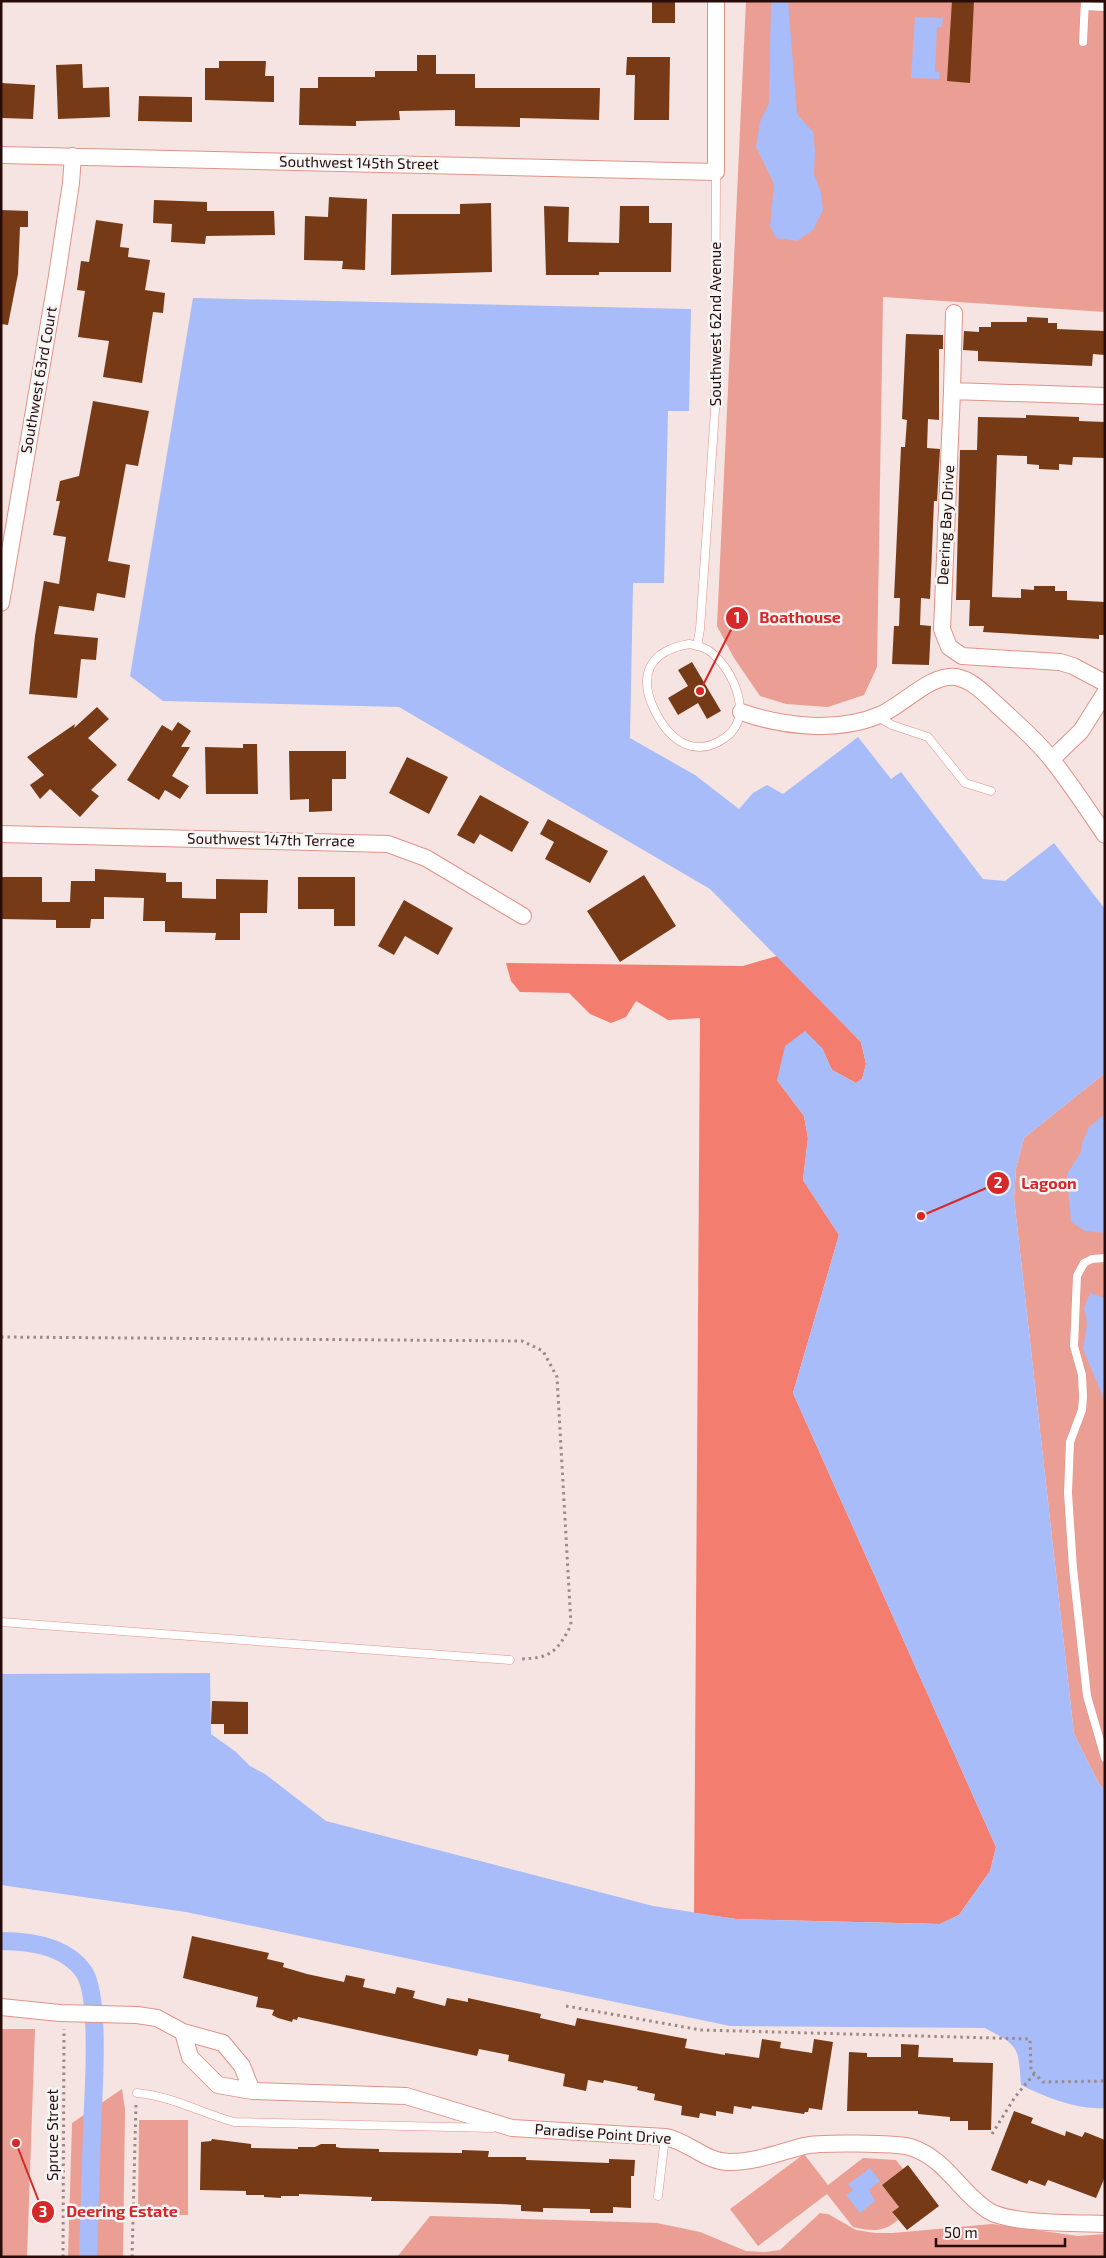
<svg xmlns="http://www.w3.org/2000/svg" width="1106" height="2258" font-family="'Exo 2',sans-serif">
	<style>
		.green { fill: #eb9e93 }
		.forest { fill: #f37e6f }
		.water { fill: #a7bcf8 }
		.lines { fill: none; stroke-linecap: round; stroke-linejoin: round }
		.canal { stroke: #a7bcf8; stroke-width: 18 }
		.building { fill: #763a16 }
		.service-casing { stroke: #e19387; stroke-width: 9 }
		.minor-casing { stroke: #e19387; stroke-width: 18 }
		.path { stroke: #9e8885; stroke-width: 3; stroke-dasharray: 2.5 4; stroke-linecap: butt }
		.service { stroke: #fff; stroke-width: 8 }
		.minor { stroke: #fff; stroke-width: 16 }
		.labels { text-anchor: middle; stroke-width: 5; stroke-linejoin: round; paint-order: stroke }
		.street-label { font-size: 15px; fill: #280c09; stroke: #f6f6f6 }
		.leader { fill: none; stroke: #d62828; stroke-width: 2 }
		.callout-dot { fill: #d62828; stroke: #f6f6f6; stroke-width: 2 }
		.mark-label { font-size: 15px; text-anchor: middle; font-weight: bold; fill: #fff }
		.callout-label { font-size: 16px; text-anchor: middle; font-weight: bold; fill: #d62828; stroke: #f6f6f6; stroke-width: 5; stroke-linejoin: round; paint-order: stroke }
	</style>
	<rect width="100%" height="100%" fill="#f5e4e1"/>
	<path class="green" d="M746 1H1105V312L883 297 877 667 864 695 828 707 786 704 760 696 734 658 717 626Z
		M1105 1073V1790L1099 1784 1074 1734 1014 1198 1016 1168 1024 1138Z
		M1 2029H35L27 2257H1Z
		M122 2089 125 2110 123 2257H68L72 2123Z
		M139 2120H188V2215H138Z
		M804 2154 828 2185 863 2158 896 2160 903 2169 882 2185 899 2207 892 2212 898 2220C882 2233 873 2231 853 2227L827 2194 758 2246 730 2209Z
		M820 2213 828 2214 856 2230 875 2233H893L992 2224 1078 2236 1105 2234V2257H397L430 2216 657 2223 700 2232 746 2251 765 2252 780 2250Z"/>
	<path class="forest" d="M777 956 861 1042 866 1064 862 1079 856 1083 832 1070 822 1048 777 1080 804 1116 808 1138 803 1180 839 1235 793 1393 996 1847 990 1871 959 1915 940 1924 736 1919 694 1913 700 1018 668 1020 636 1001 626 1017 611 1023 590 1014 569 993 520 992 511 981 506 963 743 966Z"/>
	<path class="water" d="M771 1H788L797 114 813 132 815 152 814 174 821 193 823 210 813 230 797 241 776 238 770 226 774 184 756 147 760 122 769 103Z
		M915 17 943 18 942 27H937L935 72H939V79L911 78Z
		M193 298 691 309 689 411H668L664 583H633L630 738 695 775 739 809 753 793 767 785 783 794 858 737 891 779 901 772 983 879 1005 881 1054 843 1105 909V1073L1024 1138 1016 1168 1014 1198 1074 1734 1099 1784 1105 1790V2108C1077 2110 1045 2097 1021 2085 1018 2046 1020 2047 985 2028L730 2026 186 1912 1 1885V1674L210 1673 211 1734 236 1752 250 1766 265 1774 326 1821 653 1906 736 1919 940 1924 959 1915 990 1871 996 1847 793 1393 839 1235 803 1180 808 1138 804 1116 777 1080 785 1046 805 1031 822 1048 832 1070 856 1083 862 1079 866 1064 861 1042 710 889 399 707 163 701 130 676Z
		M1105 1114V1233L1085 1231 1071 1222 1067 1174 1081 1152 1082 1143 1089 1127Z
		M1090 1293 1105 1298V1402L1083 1349 1087 1323 1084 1308Z
		M870 2168 880 2181 869 2190 875 2201 860 2213 846 2195 853 2190 848 2184Z"/>
	<g class="lines">
		<path class="canal" d="M1 1941C30 1941 66 1946 84 1972 101 1998 93 2097 92 2131 91 2173 89 2215 88 2257"/>
	</g>
	<path class="building" d="M652 1H675V23H652Z
		M952 1H974L970 83 947 81Z
		M417 55H436V74H475V88H600L599 120 520 118V127L455 126V110L399 111 400 120 356 121V126L299 125 300 88H318V77H375V71H417Z
		M627 57H670L669 120H634L635 75H626Z
		M219 61H266L265 76H274V102L205 100V68H219Z
		M82 64 83 88 109 87 110 117 58 119 56 65Z
		M1 83 35 85 33 119 1 118Z
		M139 96 192 97V122L138 121Z
		M329 197 367 199 365 270 342 269 343 261 304 260 305 216 328 217Z
		M154 200 207 202V211H274L275 235 206 236 205 244 171 242 172 224 153 223Z
		M491 203 492 272 391 275 392 214H460V204Z
		M544 206 569 207 568 242 619 243 620 206H649V223H672L671 272H599V275H546Z
		M1 210 28 211V227H20L18 274 8 325 1 324Z
		M96 220 123 224 120 247 129 248 128 257 150 260 145 290 165 293 163 313 153 312 142 383 103 377 109 341 78 337 85 291 77 290 81 261 89 262Z
		M1027 317 1048 318V323H1057V329L1105 331V355L1093 354 1092 366 978 361V351L963 350 964 331 979 332V327H991V322H1027Z
		M906 334 943 335V349H939V420L928 419 927 448 940 449 937 501H934L930 599 921 598 920 625 931 626 929 665 892 664 894 626H899L900 598H894L901 447H905L907 420 902 419Z
		M93 401 149 411 138 466 126 464 108 561 130 565 125 598 97 593 94 611 59 606 54 634 98 638 96 660 81 659 77 698 29 694 35 636 44 581 59 584 66 537 53 535 60 501H56L60 481 79 476Z
		M1026 415 1079 417V421L1105 422V458L1073 457 1072 465 1059 464V470L1039 469V465L1027 464V456L997 455 992 597 1021 598V589L1034 590V586H1055V591H1067V600L1105 602V635H1099V639L983 632 984 626H969L970 600H956L960 450H977L978 417 1026 418Z
		M692 662 721 711 707 719 698 703 678 715 668 698 688 686 678 670Z
		M97 707 109 719 88 738 117 765 91 790 99 796 80 817 50 789 40 799 30 785 44 775 27 757 75 724 74 728Z
		M178 722 191 731 181 747H190L172 776 189 786 180 799 165 790 159 800 127 780 162 725 172 731Z
		M243 744H257L258 794H206L205 747 243 748Z
		M289 751H346V779H332V811L309 812V799L290 800Z
		M407 757 448 777 429 814 389 793Z
		M480 795 529 822 512 852 480 834 474 844 457 835Z
		M548 819 608 851 590 883 545 859 554 842 540 834Z
		M95 869 166 873V882H182V898L216 899V879L268 880 267 913H240V940H215L216 933 165 932V921H143L144 898 104 897V919H91L90 928H56V920L1 919V877H42V902H70L71 881H95Z
		M644 875 676 926 620 962 587 911Z
		M298 877H355V926H334V909H298Z
		M404 900 453 928 438 955 405 936 394 955 378 946Z
		M212 1701 248 1702V1734H224V1724H211Z
		M192 1936 269 1953 267 1959 284 1963 283 1967 307 1974 344 1982 346 1975 365 1979 363 1987 395 1994 397 1987 415 1991 413 1998 445 2006 447 1998 468 2002V1998L541 2014 540 2018 575 2026 577 2018 687 2039 685 2048 725 2055V2053L759 2058 762 2039 781 2042 780 2048 812 2053 814 2039 833 2042 822 2110 809 2108 808 2112H805L804 2114 752 2106 751 2109 734 2106 733 2114 716 2111V2116L700 2113 699 2118 681 2115 682 2106 654 2100 655 2094 637 2090 638 2087 604 2080 603 2083 588 2080 586 2091 563 2086 565 2074 508 2061 509 2055 479 2049 477 2056 298 2017 297 2020 293 2019 292 2022 278 2018 272 2015 274 2010 256 2007 258 1997 183 1978Z
		M901 2044 919 2045 918 2057 953 2058V2062L993 2063 991 2130H968V2121H950V2117L918 2114V2111H847L849 2052 867 2053V2057H901Z
		M1014 2111 1033 2118 1031 2123 1065 2136 1066 2131 1082 2137 1085 2132 1105 2140V2177L1096 2198 1048 2180 1045 2186 1029 2180 1027 2184 991 2170Z
		M212 2139 251 2144V2148L298 2149V2147H315L321 2144H336V2147L341 2148 379 2149V2152L462 2153V2150L489 2151 488 2157H526V2160L609 2163V2159L635 2160 634 2176H631V2208L613 2207V2213H590V2209L543 2208V2212L521 2211V2205L500 2204 388 2201H371L372 2197 299 2194V2196H281V2198L264 2197V2195H246V2191L200 2190 201 2142 211 2141Z
		M908 2165 939 2206 907 2230 892 2212 899 2207 882 2185Z"/>
	<g class="lines">
		<defs>
			<path id="service" d="M1085 6 1105 7
				M1083 42 1085 1
				M689 644C698 646 706 647 713 654 734 672 754 717 726 737 696 759 671 742 656 713 637 677 648 651 689 644Z
				M697 646 700 629 715 410 716 172
				M878 717 892 725 928 737 965 783 991 791
				M1105 1258 1092 1259 1084 1263 1077 1276 1074 1346 1082 1375 1083 1397 1082 1410 1070 1442 1068 1493 1073 1568 1087 1696 1105 1758
				M1 1622 510 1660
				M137 2093C172 2096 201 2113 234 2122L492 2128
				M658 2196 665 2137"/>
			<path id="minor" d="M1 155 716 172V1
				M952 391 954 313
				M1105 396 952 391 942 629 949 647 962 656 1060 662 1073 666 1105 683
				M1 603 56 282 71 183 73 156
				M741 712C784 727 839 733 882 714 904 704 932 673 956 677 972 680 984 693 996 704 1015 722 1036 739 1052 760 1071 784 1088 810 1105 835
				M1052 759 1081 731 1105 693
				M1 834 388 844 426 858 523 916
				M1 2007 60 2013 137 2015 157 2018 183 2032 223 2043 242 2066 252 2091
				M183 2032 190 2057 218 2085 252 2091 406 2096 512 2128 665 2137C689 2141 706 2163 731 2162 756 2162 780 2152 804 2146 819 2142 896 2143 910 2147 946 2158 960 2193 989 2211 1009 2224 1079 2223 1105 2224"/>
		</defs>
		<use href="#service" class="service-casing"/>
		<use href="#minor" class="minor-casing"/>
		<path class="path" d="M1 1337 522 1341 543 1351 557 1377 571 1625C557 1652 551 1658 521 1659
			M566 2006 701 2030 1030 2039 1031 2070 1043 2082 1105 2081
			M992 2134 1015 2097 1034 2074
			M63 2257 64 2029
			M132 2257 136 2104"/>
		<use href="#service" class="service"/>
		<use href="#minor" class="minor"/>
	</g>
	<g class="labels">
		<g class="street-label">
			<text transform="translate(359 163) rotate(1)" y="5">Southwest 145th Street</text>
			<text transform="translate(716 324) rotate(-90)" y="5">Southwest 62nd Avenue</text>
			<text transform="translate(39 380) rotate(-80)" y="5">Southwest 63rd Court</text>
			<text transform="translate(946 525) rotate(-87)" y="5">Deering Bay Drive</text>
			<text transform="translate(271 840) rotate(1)" y="5">Southwest 147th Terrace</text>
			<text transform="translate(603 2134) rotate(4)" y="5">Paradise Point Drive</text>
			<text transform="translate(53 2135) rotate(-90)" y="5">Spruce Street</text>
		</g>
	</g>
	<path class="leader" d="M700 691L737 618M921 1216L998 1183M16 2143L43 2212"/>
	<g class="callout-dot">
		<circle cx="700" cy="691" r="5"/>
		<circle cx="921" cy="1216" r="5"/>
		<circle cx="16" cy="2143" r="5"/>
		<circle cx="737" cy="618" r="12"/>
		<circle cx="998" cy="1183" r="12"/>
		<circle cx="43" cy="2212" r="12"/>
	</g>
	<g class="mark-label">
		<text x="737" y="623">1</text>
		<text x="998" y="1188">2</text>
		<text x="43" y="2217">3</text>
	</g>
	<g class="callout-label">
		<text x="800" y="623">Boathouse</text>
		<text x="1049" y="1189">Lagoon</text>
		<text x="122" y="2217">Deering Estate</text>
	</g>
	<rect width="1106" height="2258" fill="none" stroke="#280c09" stroke-width="5"/>
	<path d="M936 2238v8h129v-8" fill="none" stroke="#280c09" stroke-width="2.5"/>
	<text x="944" y="2238" font-size="15" fill="#280c09" stroke="#f6f6f6" stroke-width="4" paint-order="stroke">50 m</text>
</svg>
